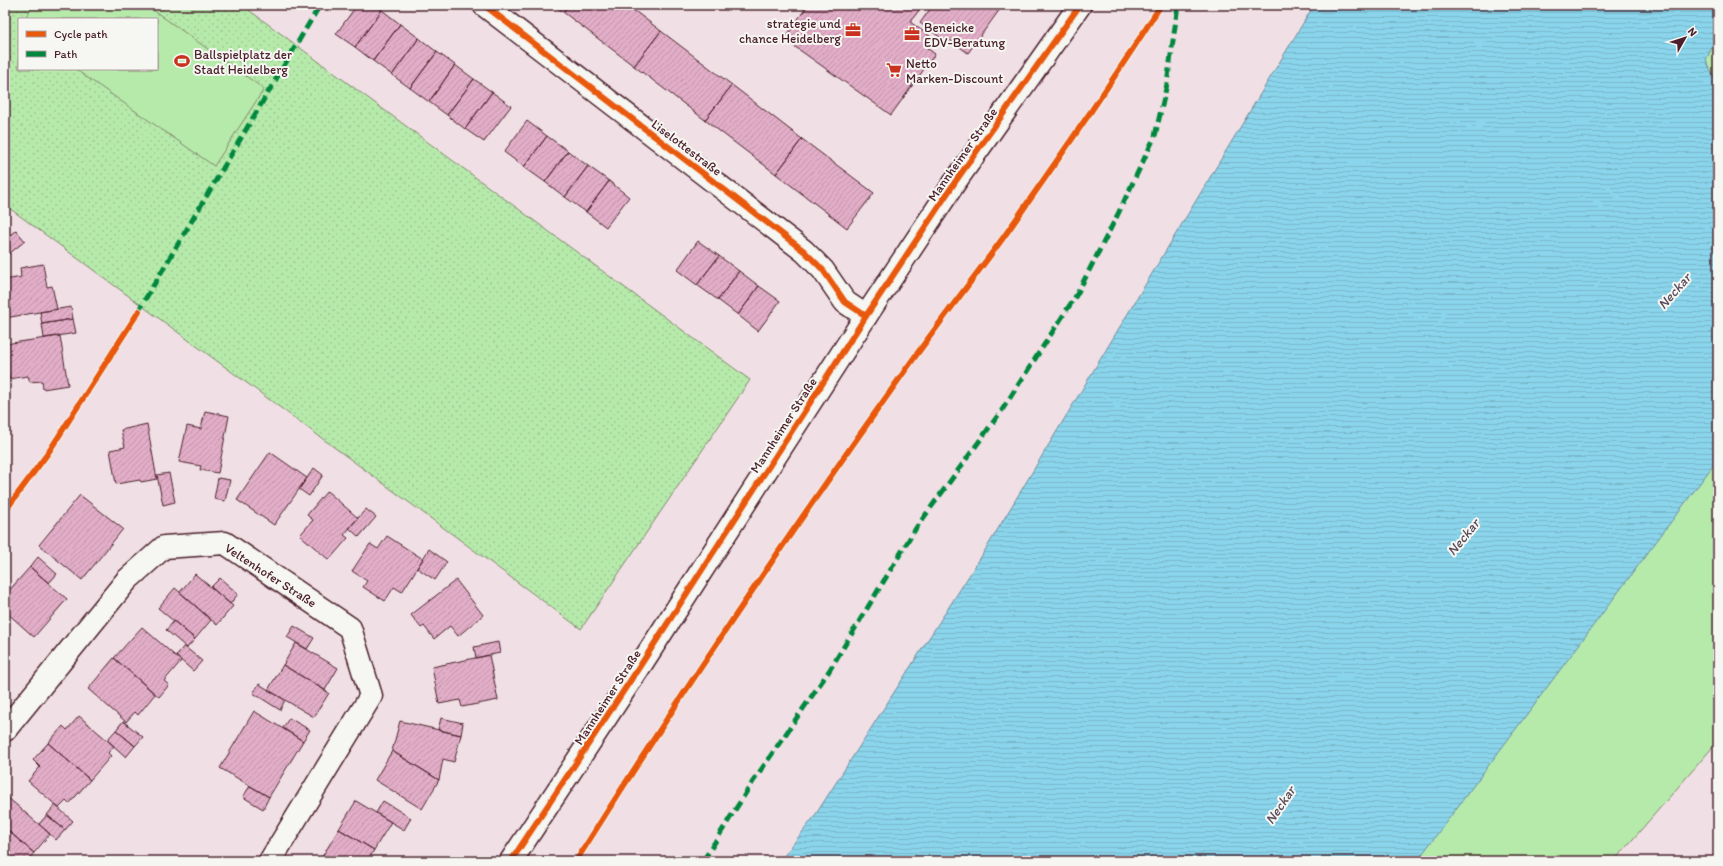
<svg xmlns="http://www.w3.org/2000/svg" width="1723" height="866" font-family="Itim,sans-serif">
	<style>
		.grass { fill: url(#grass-dots); stroke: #80846b; fill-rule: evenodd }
		.park { fill: #b6eaab; stroke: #80846b }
		.water { fill: url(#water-rules); stroke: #708c9e }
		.building { fill: url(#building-hatch); stroke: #4a1f2b }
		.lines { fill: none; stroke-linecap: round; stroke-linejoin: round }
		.minor-casing { stroke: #4a1f2b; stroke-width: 25 }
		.tertiary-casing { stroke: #4a1f2b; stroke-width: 25 }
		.minor { stroke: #f6f6f2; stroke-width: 22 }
		.tertiary { stroke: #f6f6f2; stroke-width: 22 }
		.quiet { stroke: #00873e; stroke-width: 5; stroke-dasharray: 10 5; stroke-linecap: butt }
		.cycleway-casing { stroke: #f6f6f2; stroke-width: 8 }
		.cycleway { stroke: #e8590c; stroke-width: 6 }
		.labels { text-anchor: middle; stroke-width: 4; stroke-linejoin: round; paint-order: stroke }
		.poi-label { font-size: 13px; fill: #4a1f2b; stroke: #f6f6f2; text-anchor: start }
		.street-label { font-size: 13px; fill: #4a1f2b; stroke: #f6f6f2 }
		.water-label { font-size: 14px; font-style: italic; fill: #5a4c5b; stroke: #f6f6f2 }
	</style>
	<defs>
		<pattern id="grass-dots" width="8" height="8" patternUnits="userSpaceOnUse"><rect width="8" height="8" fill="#b6eaab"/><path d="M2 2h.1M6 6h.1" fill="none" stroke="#9ec893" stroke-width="1.8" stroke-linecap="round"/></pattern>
		<pattern id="water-rules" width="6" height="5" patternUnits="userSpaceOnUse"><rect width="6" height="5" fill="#8ad5eb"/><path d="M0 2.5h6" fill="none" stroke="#79b6ca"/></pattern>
		<pattern id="building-hatch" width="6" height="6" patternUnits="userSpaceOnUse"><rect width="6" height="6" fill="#e1adc7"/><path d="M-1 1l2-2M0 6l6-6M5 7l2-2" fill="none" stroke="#c394ab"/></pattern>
	</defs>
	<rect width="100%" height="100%" fill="#f0e0e5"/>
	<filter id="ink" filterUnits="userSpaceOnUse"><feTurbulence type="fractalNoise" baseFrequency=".025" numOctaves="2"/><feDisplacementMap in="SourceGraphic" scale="8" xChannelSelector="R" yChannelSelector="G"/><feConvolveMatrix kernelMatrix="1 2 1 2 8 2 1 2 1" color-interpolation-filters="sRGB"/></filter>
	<g filter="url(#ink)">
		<path class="grass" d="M5 5H242L750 380 581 629 5 205ZM19 19H157V69H19Z"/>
		<path class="park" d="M34 5H146L264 89 214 166 75 69H157V19H24Z
			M1718 21V741L1614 861H1159Z"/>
		<path class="water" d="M1314 5H1718V35L1706 60 1718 86V459L1417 861H780L814 817 981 557Z"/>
		<path class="building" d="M357 5H374L382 10 355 47 336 34Z
			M554 5H568L563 12Z
			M568 5H627L661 31 634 66 563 12Z
			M808 5H923L910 22 934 39 927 48 935 54 891 115 784 39Z
			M933 5H1003L968 53 950 40 948 43 920 23Z
			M382 10 400 24 373 61 355 47Z
			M400 24 419 38 392 75 373 61Z
			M661 31 732 85 705 120 634 66Z
			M419 38 437 52 410 88 392 75Z
			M437 52 455 65 429 102 410 88Z
			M455 65 474 79 447 115 429 102Z
			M474 79 492 92 465 129 447 115Z
			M732 85 802 139 776 174 705 120Z
			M492 92 511 106 484 142 465 129Z
			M527 121 547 136 524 167 504 152Z
			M547 136 568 151 545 182 524 167Z
			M802 139 874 193 847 228 776 174Z
			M568 151 588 166 565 197 545 182Z
			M588 166 609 181 586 212 565 197Z
			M609 181 629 197 606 227 586 212Z
			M16 230 25 241 5 257V239Z
			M698 241 719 256 697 285 677 270Z
			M719 256 739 271 718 300 697 285Z
			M43 264 47 287 52 286 57 309 5 318V280L21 277 20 268Z
			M739 271 759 286 738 315 718 300Z
			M759 286 780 301 758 331 738 315Z
			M71 307 73 319 42 324 40 312Z
			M73 319 76 333 44 338 42 324Z
			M60 336 68 385 43 389 42 381 30 382 28 376 9 379 5 357V344Z
			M205 411 229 416 218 473 200 470 201 466 179 462 187 426 201 429Z
			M147 424 157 479 141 482 140 480 116 484 110 450 125 447 121 430Z
			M270 452 307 478 274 525 237 500Z
			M314 468 323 475 309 496 299 489Z
			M169 473 175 502 163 505 157 475Z
			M218 478 230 480 225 501 214 499Z
			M327 491 358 518 344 535 348 538 329 560 300 535 313 520 307 515Z
			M80 495 123 529 82 580 39 545Z
			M366 509 376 517 359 537 349 528Z
			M387 536 423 559 402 592 394 587 385 601 363 587 367 581 352 571 370 544 378 549Z
			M429 549 447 562 435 580 417 568Z
			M38 557 57 574 49 583 30 567Z
			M30 567 67 599 34 637 5 611V595Z
			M195 574 233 606 217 625 180 592Z
			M220 578 238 594 230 604 211 587Z
			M456 580 483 615 458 636 450 626 434 639 424 626 421 628 411 615Z
			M175 588 211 620 195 639 158 608Z
			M174 621 195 639 187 648 166 630Z
			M294 626 314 638 307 649 287 637Z
			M142 627 181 661 164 681 169 685 159 697 114 658Z
			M498 642 500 653 476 658 474 647Z
			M296 643 338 668 325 690 283 665Z
			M184 646 202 661 193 671 176 656Z
			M489 655 498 700 462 707 460 700 439 704 432 667Z
			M114 658 155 694 138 715 135 712 126 722 88 689Z
			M283 665 329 693 314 717 268 690Z
			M259 684 285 700 280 710 253 693Z
			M254 711 303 741 269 797 220 768Z
			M79 716 114 746 108 753 111 756 90 780 48 743 63 726 67 730Z
			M289 718 310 730 303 741 283 728Z
			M441 718 463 723 461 735 438 730Z
			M123 721 143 737 135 746 116 730Z
			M400 721 461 735 454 762 443 759 439 780 392 751Z
			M116 730 135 746 126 757 107 740Z
			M48 743 90 780 69 804 66 801 59 808 28 781 40 767 33 760Z
			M392 751 439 780 422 809 375 780Z
			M250 786 269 797 263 809 243 797Z
			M6 796 50 834 34 853 5 828Z
			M356 801 391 822 374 850 339 829Z
			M383 801 411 818 404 830 376 813Z
			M55 805 73 821 65 830 47 815Z
			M47 815 65 830 56 840 39 824Z
			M5 828 34 853 27 861H7L5 860Z
			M339 829 374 850 368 861H329L322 857Z"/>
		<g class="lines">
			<defs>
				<path id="minor" d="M484 5 804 251 823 270 845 302 866 316
					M5 730 127 580 164 547 225 543 350 628 371 696 270 861"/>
				<path id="tertiary" d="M511 861 638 669 866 316 955 182 1080 5"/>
			</defs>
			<use href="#minor" class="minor-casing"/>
			<use href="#tertiary" class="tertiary-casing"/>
			<use href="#minor" class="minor"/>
			<use href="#tertiary" class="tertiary"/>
			<path class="quiet" d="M137 313 320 5
				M703 861 752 783 829 671 916 528 1002 410 1077 294 1117 216 1155 136 1167 84 1178 5"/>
			<defs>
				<path id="cycleway" d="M484 5 804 251 823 270 845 302 866 316
					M5 511 48 453 139 311
					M511 861 638 669 866 316 955 182 1080 5
					M576 861C680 695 790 532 904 372 936 327 970 283 1003 238 1057 161 1111 84 1161 5"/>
			</defs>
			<use href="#cycleway" class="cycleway-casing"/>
			<use href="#cycleway" class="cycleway"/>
		</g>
	</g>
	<defs>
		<symbol id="office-bare" viewBox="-9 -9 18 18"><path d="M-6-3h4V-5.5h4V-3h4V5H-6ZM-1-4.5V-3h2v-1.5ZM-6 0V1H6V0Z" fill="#c8321e" stroke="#f6f6f2" stroke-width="2.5" paint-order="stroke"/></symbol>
		<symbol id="stadium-bare" viewBox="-9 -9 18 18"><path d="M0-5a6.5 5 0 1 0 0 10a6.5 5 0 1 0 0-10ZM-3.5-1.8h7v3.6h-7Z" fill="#c8321e" stroke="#f6f6f2" stroke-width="2.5" paint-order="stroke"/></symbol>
		<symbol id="supermarket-bare" viewBox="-9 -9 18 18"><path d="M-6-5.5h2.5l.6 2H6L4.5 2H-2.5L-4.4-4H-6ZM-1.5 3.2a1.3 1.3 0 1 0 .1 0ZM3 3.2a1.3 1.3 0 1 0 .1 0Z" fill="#c8321e" stroke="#f6f6f2" stroke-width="2.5" paint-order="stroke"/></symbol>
	</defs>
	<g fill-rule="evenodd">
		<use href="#office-bare" x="842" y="19" width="22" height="22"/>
		<use href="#office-bare" x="901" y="23" width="22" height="22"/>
		<use href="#stadium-bare" x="171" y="50" width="22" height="22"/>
		<use href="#supermarket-bare" x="883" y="59" width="22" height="22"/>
	</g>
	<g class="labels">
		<g class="poi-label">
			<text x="841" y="28" text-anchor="end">strategie und<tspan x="841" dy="15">chance Heidelberg</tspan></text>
			<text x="924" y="32">Beneicke<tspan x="924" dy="15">EDV-Beratung</tspan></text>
			<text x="194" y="59">Ballspielplatz der<tspan x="194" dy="15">Stadt Heidelberg</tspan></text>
			<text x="906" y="68">Netto<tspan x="906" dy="15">Marken-Discount</tspan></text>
		</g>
		<g class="street-label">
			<text transform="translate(687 147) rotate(37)" y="5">Liselottestraße</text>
			<text transform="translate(962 154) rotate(-55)" y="5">Mannheimer Straße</text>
			<text transform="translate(783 425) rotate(-57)" y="5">Mannheimer Straße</text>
			<text transform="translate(271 575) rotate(33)" y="5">Veltenhofer Straße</text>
			<text transform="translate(607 697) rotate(-57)" y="5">Mannheimer Straße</text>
		</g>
		<g class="water-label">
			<text transform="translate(1674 291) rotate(-49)" y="5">Neckar</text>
			<text transform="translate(1463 537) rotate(-51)" y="5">Neckar</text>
			<text transform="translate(1280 805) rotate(-56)" y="5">Neckar</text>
		</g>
	</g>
	<rect width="1723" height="866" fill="none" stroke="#f6f6f2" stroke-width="20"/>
	<rect x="10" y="10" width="1703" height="846" fill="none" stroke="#4a1f2b" stroke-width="1.5" filter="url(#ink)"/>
	<rect x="18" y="18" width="140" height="52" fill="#f6f6f2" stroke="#b1a0a2"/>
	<rect x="26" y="31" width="20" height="6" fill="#e8590c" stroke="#b1a0a2"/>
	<text x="54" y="38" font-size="12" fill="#4a1f2b">Cycle path</text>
	<rect x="26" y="51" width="20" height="6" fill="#00873e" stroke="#b1a0a2"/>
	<text x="54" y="58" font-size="12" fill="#4a1f2b">Path</text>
	<g transform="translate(1685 38) rotate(51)" stroke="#f6f6f2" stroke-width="3" paint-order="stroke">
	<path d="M0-3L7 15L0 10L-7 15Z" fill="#4a1f2b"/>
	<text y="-6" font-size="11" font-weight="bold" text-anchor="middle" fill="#4a1f2b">N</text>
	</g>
</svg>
